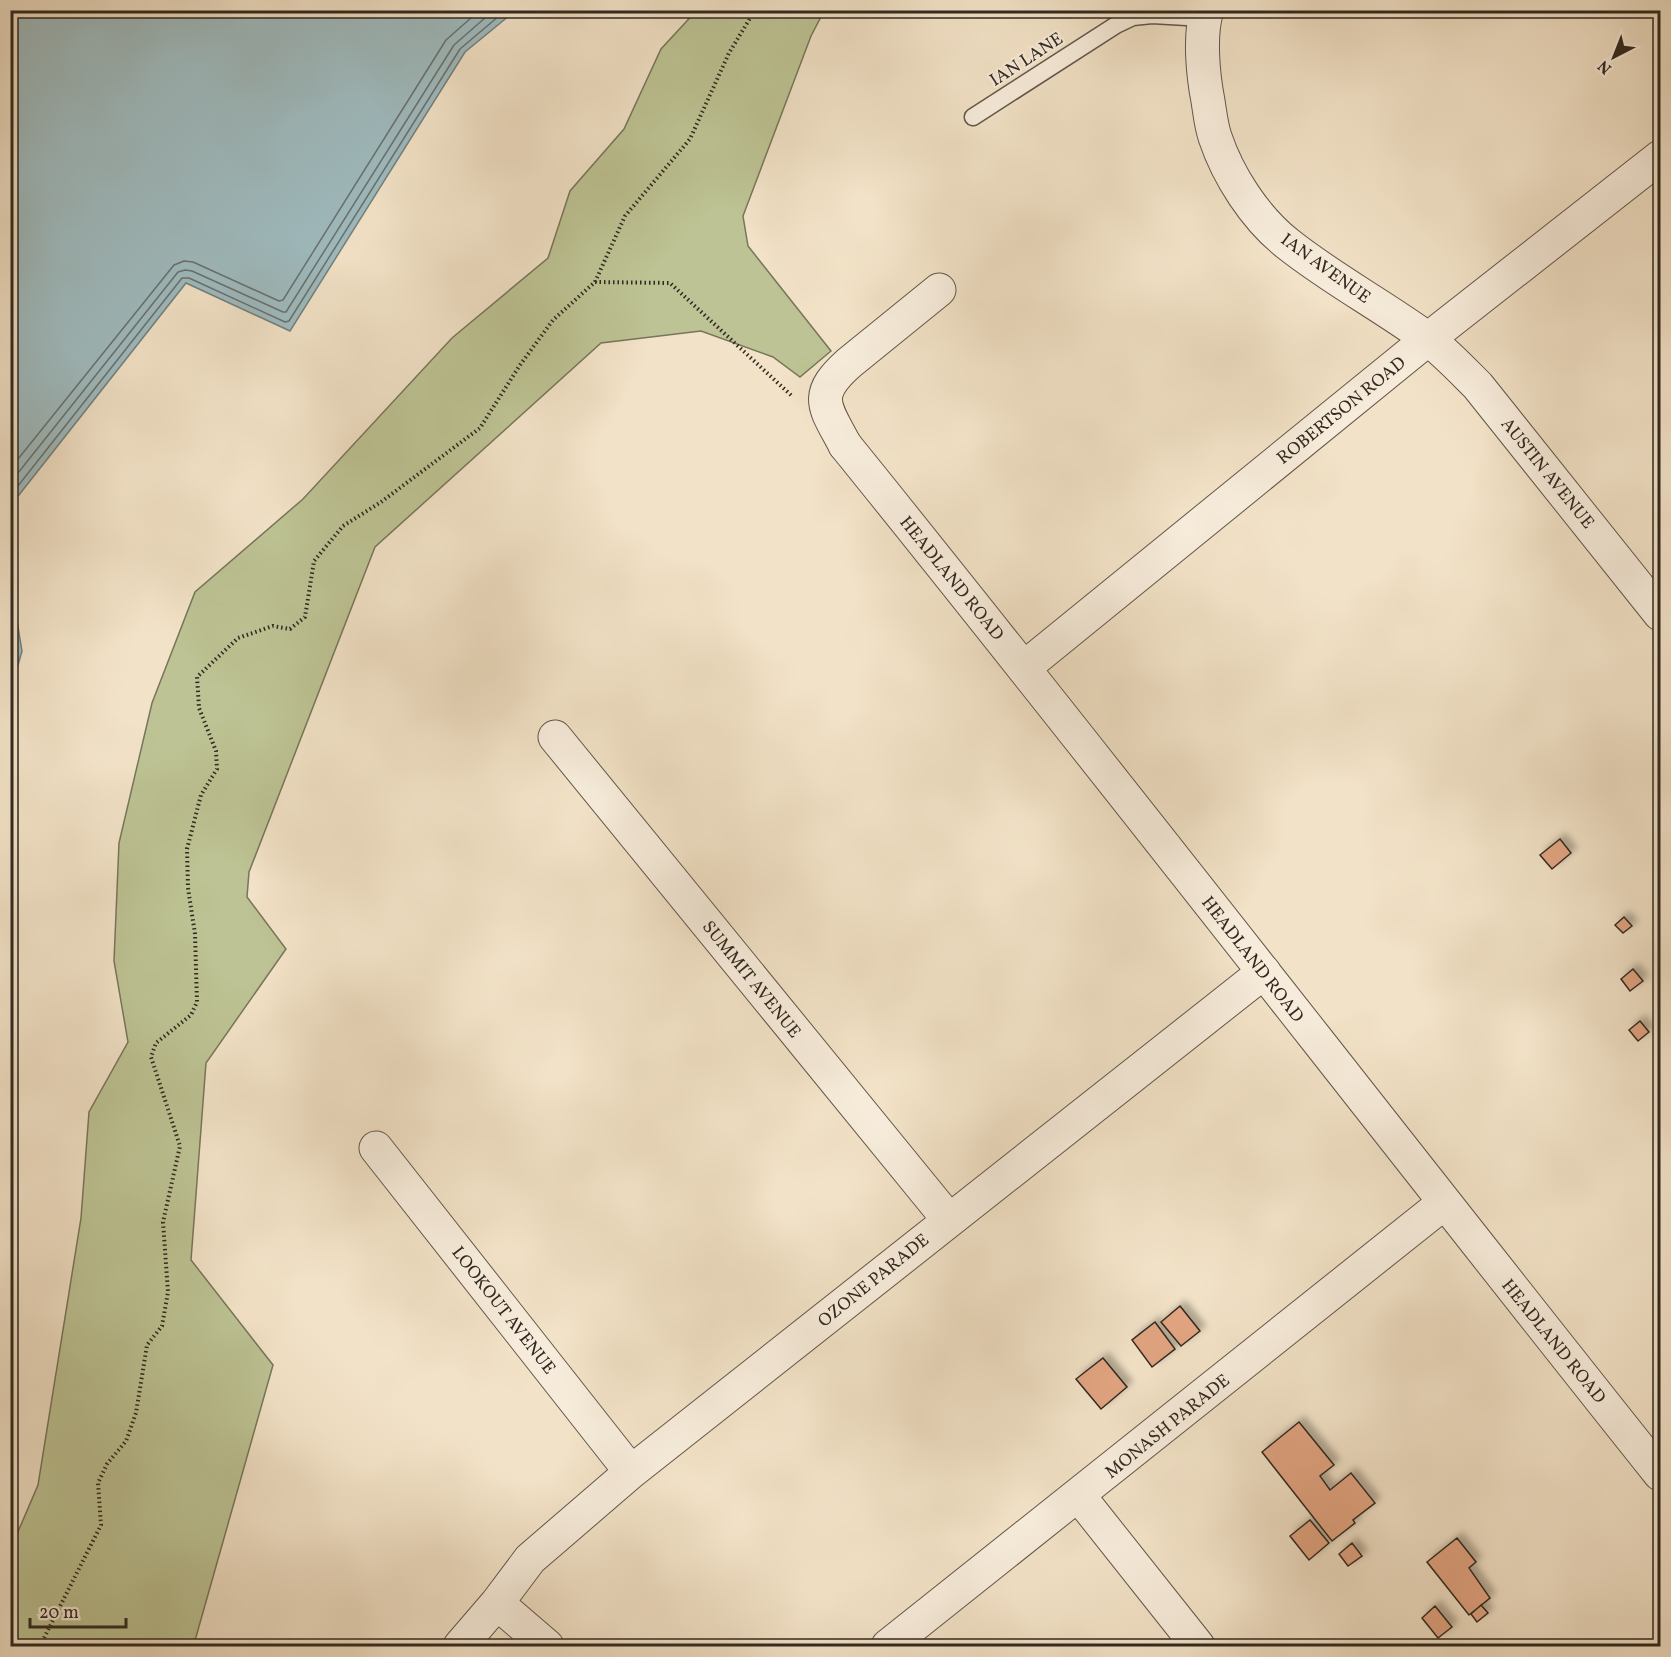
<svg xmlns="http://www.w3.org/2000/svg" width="1671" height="1657" font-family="Vollkorn,serif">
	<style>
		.green { fill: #bdc394; stroke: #77765a; stroke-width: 1.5 }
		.water { fill: #9fbbbf; stroke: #73817f; stroke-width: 1.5 }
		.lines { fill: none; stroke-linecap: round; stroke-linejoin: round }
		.shore { stroke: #687270; stroke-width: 1.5 }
		.building { fill: #e2a481; stroke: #312920; stroke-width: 1.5; filter: url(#shadow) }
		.service-casing { stroke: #61574a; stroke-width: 19 }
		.minor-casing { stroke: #61574a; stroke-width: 35 }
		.tertiary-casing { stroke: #61574a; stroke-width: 35 }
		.path { stroke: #312920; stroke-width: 4; stroke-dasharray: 1.5 3; stroke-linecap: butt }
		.service { stroke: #f7ecdb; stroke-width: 16 }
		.minor { stroke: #f7ecdb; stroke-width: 33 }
		.tertiary { stroke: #f7ecdb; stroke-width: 33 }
		.labels { text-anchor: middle; stroke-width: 4.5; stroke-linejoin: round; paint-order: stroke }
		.street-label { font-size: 18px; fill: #312920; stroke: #f7ecdb }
	</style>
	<defs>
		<filter id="shadow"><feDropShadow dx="5.5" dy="-5.5" stdDeviation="3" flood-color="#0004"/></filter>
	</defs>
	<rect width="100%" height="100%" fill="#f2e2c7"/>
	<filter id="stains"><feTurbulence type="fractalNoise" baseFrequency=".00333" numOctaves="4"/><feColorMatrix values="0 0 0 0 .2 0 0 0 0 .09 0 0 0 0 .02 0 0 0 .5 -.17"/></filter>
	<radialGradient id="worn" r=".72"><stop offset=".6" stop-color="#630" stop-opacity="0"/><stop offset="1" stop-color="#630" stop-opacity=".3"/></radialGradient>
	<path class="green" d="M697 10 824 11 811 36 743 216 748 246 831 351 800 377 773 357 701 331 601 343 375 547 249 872 247 897 286 949 206 1063 191 1260 273 1365 196 1637 192 1646H11V1548L38 1485 81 1218 89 1112 128 1042 114 961 119 843 152 703 195 592 303 499 452 338 548 258 570 191 624 129 661 49Z"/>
	<path class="water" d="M11 10H515V11L465 52 290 331 186 283 11 505Z
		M11 585 22 651 11 690 10 689Z"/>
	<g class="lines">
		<path class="shore" d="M10 469 174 265 184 261 193 262 279 301 283 300 446 40 480 10
			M10 483 178 272 185 270 192 271 283 312H286L454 45 494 10
			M10 496 182 278H189L285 322 289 321 460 49 506 10"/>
	</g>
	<path class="building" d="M1560 839 1571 853 1552 869 1540 855Z
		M1624 917 1632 926 1623 933 1615 925Z
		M1633 969 1643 981 1630 991 1621 979Z
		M1640 1021 1649 1032 1638 1041 1629 1030Z
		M1180 1306 1200 1331 1181 1346 1161 1322Z
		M1155 1322 1175 1349 1152 1367 1132 1340Z
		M1103 1358 1127 1387 1101 1409 1076 1379Z
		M1299 1422 1334 1465 1320 1476 1330 1490 1351 1473 1375 1503 1353 1520 1355 1523 1332 1541 1262 1452Z
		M1310 1520 1329 1543 1309 1560 1290 1536Z
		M1457 1538 1476 1562 1469 1568 1490 1598 1469 1615 1427 1562Z
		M1352 1543 1362 1556 1348 1566 1339 1554Z
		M1481 1605 1488 1613 1477 1622 1471 1614Z
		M1435 1606 1452 1627 1438 1638 1422 1618Z"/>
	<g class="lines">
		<defs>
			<path id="service" d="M973 117 1116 25 1133 17 1152 15 1204 18"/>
			<path id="minor" d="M1207 10C1199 35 1203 75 1208 101 1210 113 1211 125 1215 137 1228 176 1255 218 1288 244 1332 279 1383 306 1428 339 1446 353 1462 370 1478 386L1660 614
				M845 445C825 407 812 396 849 363L939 290
				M1025 667 1428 339 1660 157
				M555 737 949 1220
				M376 1148 631 1472
				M1079 1496 1198 1646
				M497 1603 530 1559 631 1472 1264 972
				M460 1646 497 1603 547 1646
				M888 1646 1444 1203"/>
			<path id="tertiary" d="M845 445C1120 785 1387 1132 1660 1474"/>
		</defs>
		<use href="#service" class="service-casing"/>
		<use href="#minor" class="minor-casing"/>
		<use href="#tertiary" class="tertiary-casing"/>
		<path class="path" d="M595 282 670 283 793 397
			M40 1646 101 1525 98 1483 107 1464 126 1441 136 1413 147 1345 162 1326 168 1292 163 1222 180 1146 151 1057 156 1043 191 1015 197 1002 195 934 188 888 187 849 201 795 217 769 216 751 199 708 197 677 238 638 273 626 290 629 305 617 314 561 343 526 381 502 480 428 520 365 553 320 595 282 625 216 690 139 729 53 755 10"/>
		<use href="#service" class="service"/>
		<use href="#minor" class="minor"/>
		<use href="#tertiary" class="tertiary"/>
	</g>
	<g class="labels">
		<g class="street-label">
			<text transform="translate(1026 59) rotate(-33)" y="6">IAN LANE</text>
			<text transform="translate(1326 268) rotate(36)" y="6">IAN AVENUE</text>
			<text transform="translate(1341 410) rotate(-39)" y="6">ROBERTSON ROAD</text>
			<text transform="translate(1548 473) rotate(51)" y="6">AUSTIN AVENUE</text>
			<text transform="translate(952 578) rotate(51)" y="6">HEADLAND ROAD</text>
			<text transform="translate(1253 959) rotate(52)" y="6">HEADLAND ROAD</text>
			<text transform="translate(752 979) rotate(51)" y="6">SUMMIT AVENUE</text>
			<text transform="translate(873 1280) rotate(-39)" y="6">OZONE PARADE</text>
			<text transform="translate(504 1310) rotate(52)" y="6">LOOKOUT AVENUE</text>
			<text transform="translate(1554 1341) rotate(51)" y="6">HEADLAND ROAD</text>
			<text transform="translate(1167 1426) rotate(-39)" y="6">MONASH PARADE</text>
		</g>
	</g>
	<rect width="1671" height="1657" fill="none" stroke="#f2e2c7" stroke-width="36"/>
	<rect x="12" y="12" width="1647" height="1633" fill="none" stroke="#312920" stroke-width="3"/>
	<rect x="18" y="18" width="1635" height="1621" fill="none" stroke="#312920" stroke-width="1.5"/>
	<g transform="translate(1614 57) rotate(222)" stroke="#f7ecdb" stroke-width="4.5" paint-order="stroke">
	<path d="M0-4.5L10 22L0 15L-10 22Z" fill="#312920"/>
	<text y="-9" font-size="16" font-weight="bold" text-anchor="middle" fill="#312920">N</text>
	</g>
	<path d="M30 1618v9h96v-9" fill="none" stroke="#312920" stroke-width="3"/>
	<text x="39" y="1618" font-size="18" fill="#312920" stroke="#f7ecdb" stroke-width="4.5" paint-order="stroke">20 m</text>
	<rect width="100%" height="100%" filter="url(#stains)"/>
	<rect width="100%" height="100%" fill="url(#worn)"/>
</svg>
